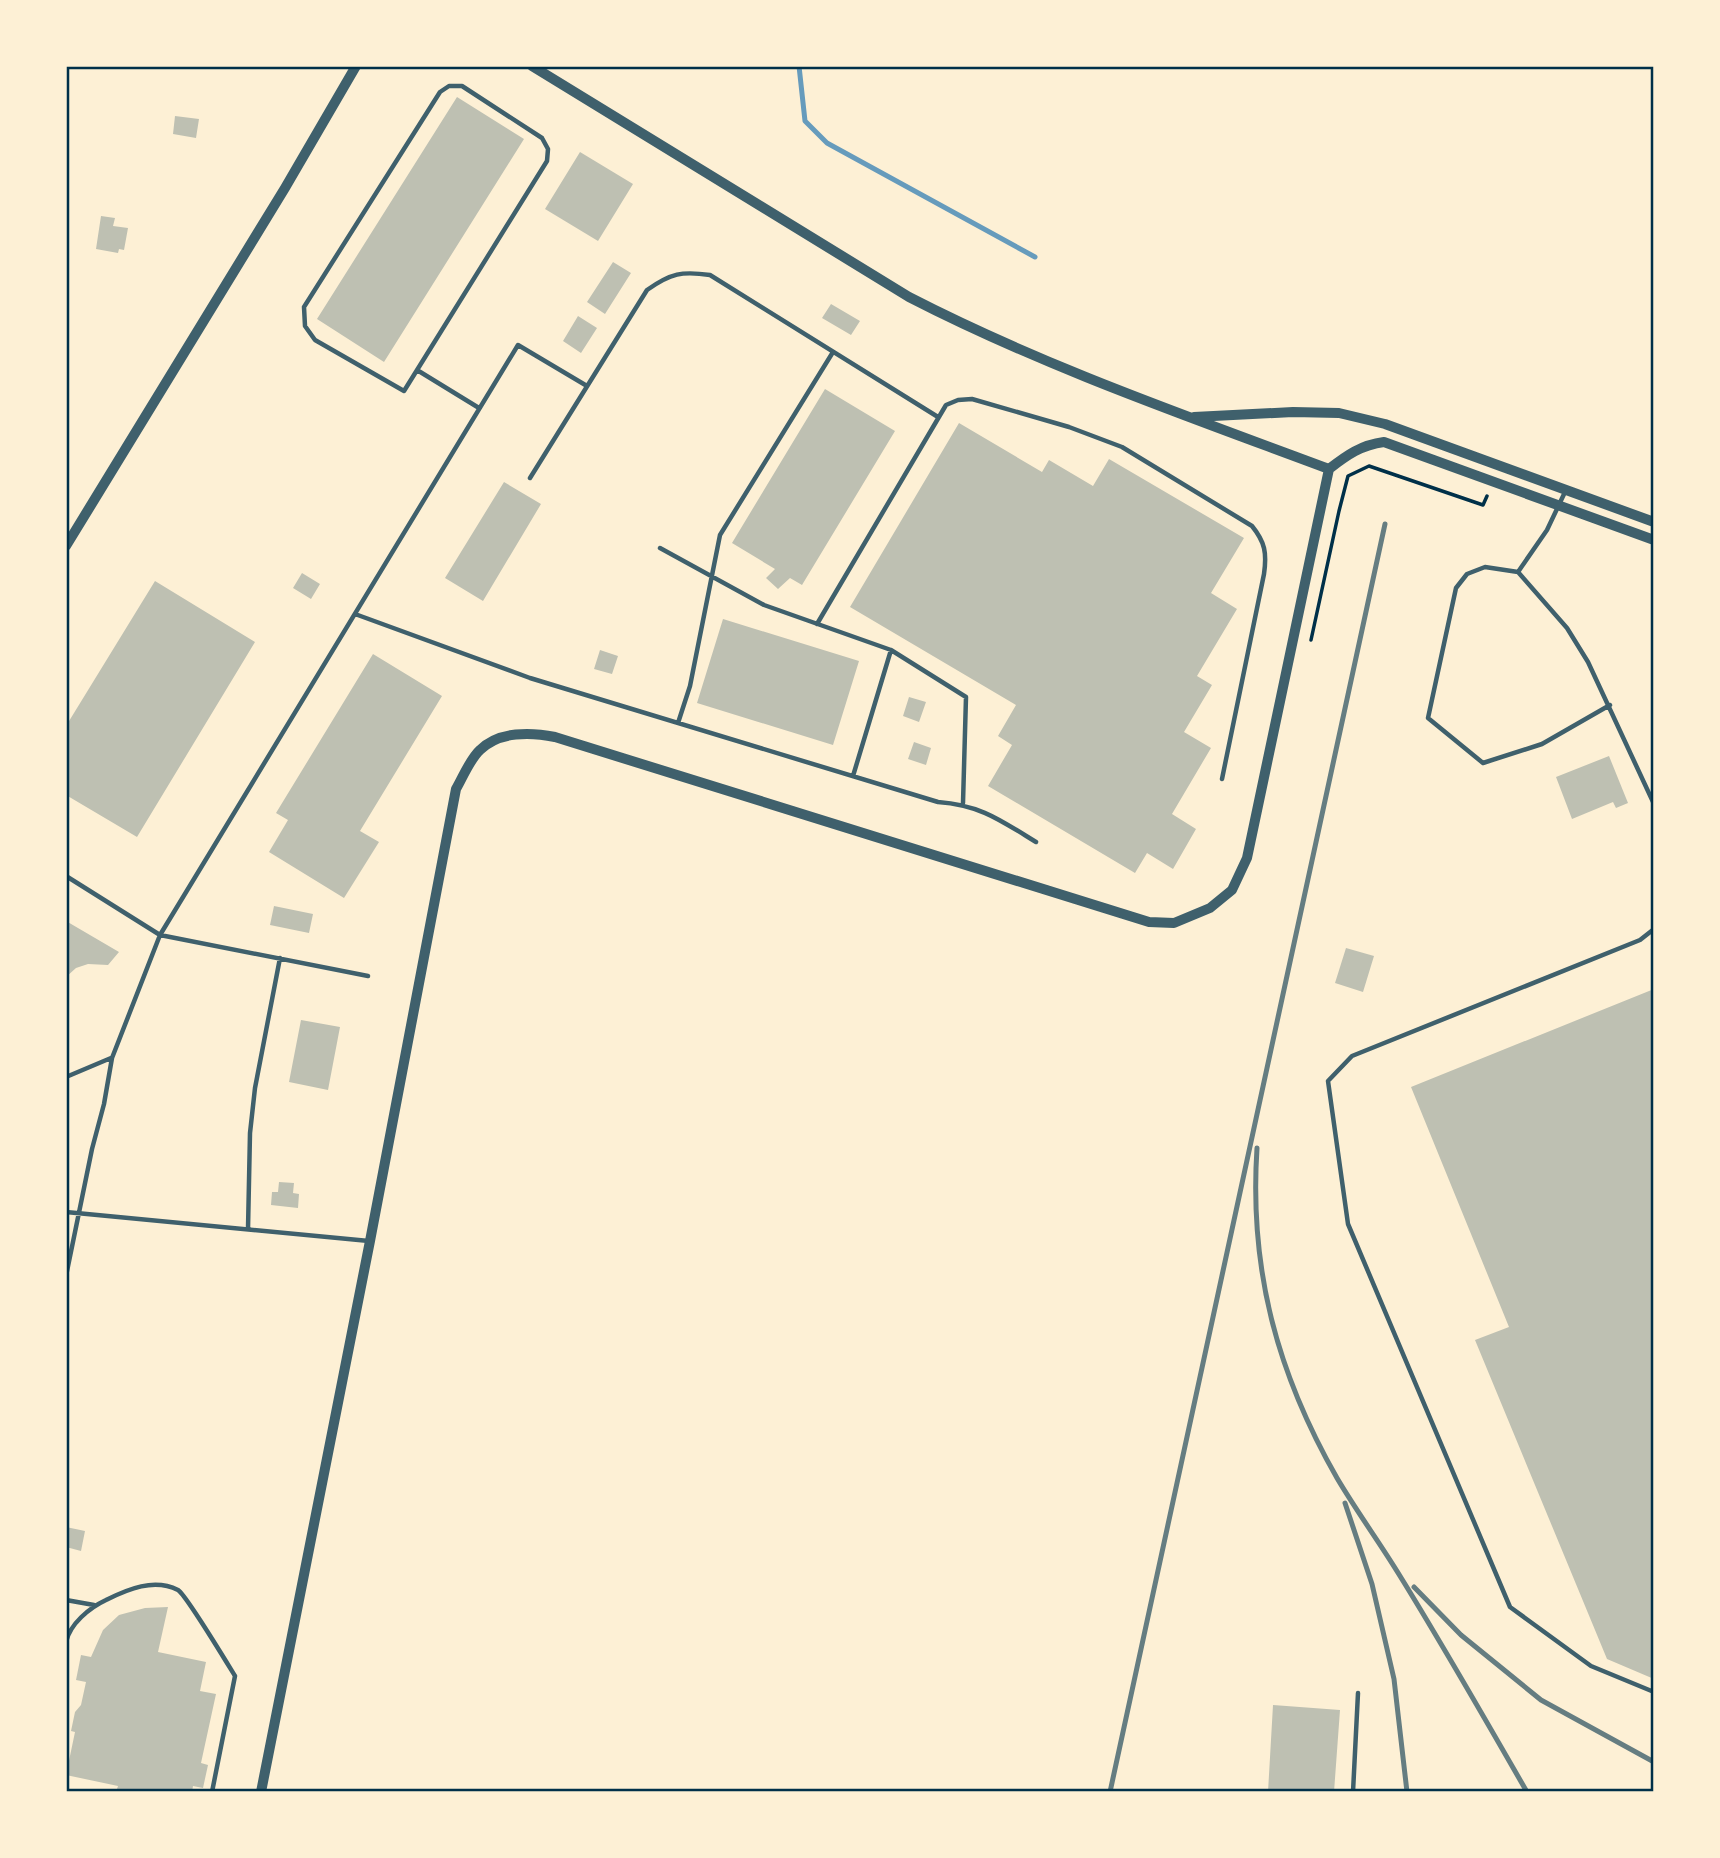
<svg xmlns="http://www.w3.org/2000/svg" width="1720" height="1858" font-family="Helvetica,sans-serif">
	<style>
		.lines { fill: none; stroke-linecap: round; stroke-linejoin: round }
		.stream { stroke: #669bbc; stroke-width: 5 }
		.building { fill: #bec0b2 }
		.path { stroke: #003049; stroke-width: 3.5 }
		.service { stroke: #3f606c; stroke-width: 4.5 }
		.tertiary { stroke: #3f606c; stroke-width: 10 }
		.rail { stroke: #657d81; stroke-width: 5 }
		.neatline { fill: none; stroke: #003049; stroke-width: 2.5 }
	</style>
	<rect width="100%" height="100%" fill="#fdf0d5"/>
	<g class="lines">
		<path class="stream" d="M799 66 805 121 827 143 1035 257"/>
	</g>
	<path class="building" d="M457 97 524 139 384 362 317 319Z
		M175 116 199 119 196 138 173 134Z
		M580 152 633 184 598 241 545 209Z
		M101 216 115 218 113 226 128 228 124 250 119 249 118 253 96 249Z
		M613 262 631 273 605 314 587 302Z
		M831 304 860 321 851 335 822 318Z
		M578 316 597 328 581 353 563 341Z
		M825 389 895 431 802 585 790 578 778 589 766 578 775 569 732 543Z
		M959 423 1042 472 1049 460 1093 486 1109 459 1244 538 1211 593 1237 609 1197 676 1212 685 1184 732 1211 748 1172 814 1196 829 1173 869 1147 853 1135 873 988 786 1012 745 998 736 1016 705 850 607Z
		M504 482 541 504 483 601 445 578Z
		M302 573 320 584 311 599 293 588Z
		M155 581 255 642 137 837 66 795V726Z
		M723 619 859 661 833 745 697 703Z
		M600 650 618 656 612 674 594 669Z
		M373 654 442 696 360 831 379 842 344 898 269 852 288 820 276 813Z
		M909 697 926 702 919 722 903 716Z
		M914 742 931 748 926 765 908 759Z
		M1609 756 1628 803 1616 808 1613 802 1572 819 1556 777Z
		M274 906 313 914 309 933 270 925Z
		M66 921 119 952 108 965 88 964 76 968 66 977Z
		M1346 948 1374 956 1363 992 1335 983Z
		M1654 989V1679L1607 1659 1475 1340 1509 1327 1411 1087Z
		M301 1020 340 1027 328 1090 289 1082Z
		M279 1182 294 1183 293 1193 299 1194 298 1208 271 1205 272 1192H278Z
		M66 1527 85 1531 81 1551 66 1547Z
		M168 1607 158 1652 206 1662 200 1691 216 1694 201 1763 208 1765 203 1788 193 1786 192 1792H116L118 1786 66 1775 75 1732 71 1731 75 1712 81 1705 86 1682 76 1680 81 1655 91 1657 103 1630 119 1615 145 1608Z
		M1273 1705 1340 1710 1334 1792H1268Z"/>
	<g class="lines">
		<path class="path" d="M1311 640 1339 511 1348 476 1369 466 1483 505 1487 496"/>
		<path class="service" d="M449 86H462L542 138 548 149 547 161 404 391 315 340 305 326 304 307 440 92Z
			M417 370 479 408
			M530 478 647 290C671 273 682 271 710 275L938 417
			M660 548 764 605 891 650 966 697 963 803
			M1518 572 1547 530 1565 492
			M355 614 530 678 938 802C980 805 1000 820 1036 842
			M817 624 946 405 958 400 972 399 1069 427 1122 447 1252 526C1265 542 1267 553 1264 574L1222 779
			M1610 705 1542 744 1483 763 1428 718 1456 588 1467 574 1485 567 1518 572 1567 628 1588 662 1654 804
			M678 723 690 686 720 535 833 352
			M853 776 891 650
			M66 876 160 935 368 976
			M1654 929 1640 940 1352 1056 1328 1081 1348 1224 1510 1607 1591 1666 1654 1692
			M66 1077 111 1058
			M66 1212 369 1241
			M248 1229 250 1133 255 1088 280 958
			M66 1276 92 1149 104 1104 112 1058 160 935 518 345 587 386
			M66 1600 94 1605
			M66 1642C70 1624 89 1608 106 1600 128 1589 154 1578 178 1590 186 1595 227 1663 235 1676L212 1792
			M1353 1792 1358 1693"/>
		<path class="tertiary" d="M532 66 909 297C1043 366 1187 416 1329 469
			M1194 417 1293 412 1339 413 1385 424 1654 522
			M66 546 285 188 356 66
			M261 1792 370 1241 456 789C463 777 470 759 480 750 499 731 531 732 555 737L1149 922 1174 923 1210 908 1232 890 1247 858 1329 469C1347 455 1361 445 1384 442L1654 540"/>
		<path class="rail" d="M1257 1148C1249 1269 1277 1373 1337 1478 1357 1512 1380 1543 1400 1576 1444 1647 1485 1719 1527 1792
			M1345 1503 1372 1584 1394 1679 1407 1792
			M1414 1587 1461 1635 1541 1700 1654 1762
			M1110 1792 1385 524"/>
	</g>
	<rect width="1720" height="1858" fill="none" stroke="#fdf0d5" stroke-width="136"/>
	<rect x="68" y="68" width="1584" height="1722" class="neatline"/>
</svg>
